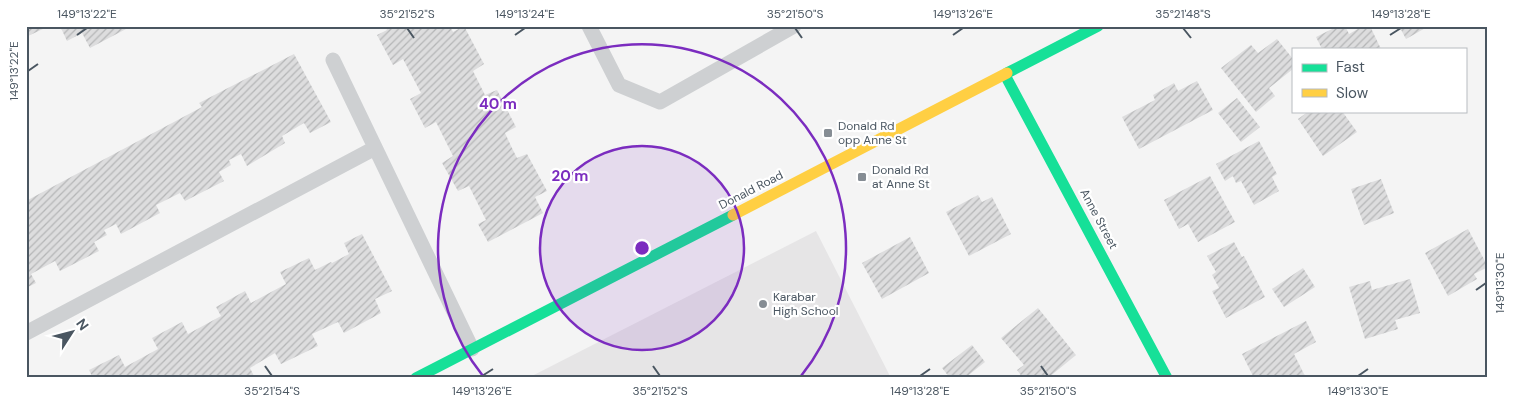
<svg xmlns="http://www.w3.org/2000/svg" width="1514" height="404" font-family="'DM Sans',sans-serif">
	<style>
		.education { fill: #e6e5e6 }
		.building { fill: url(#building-hatch) }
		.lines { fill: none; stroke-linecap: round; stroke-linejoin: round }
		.lane { stroke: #ced0d2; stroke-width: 15 }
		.fast { stroke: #16e098; stroke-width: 11 }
		.slow { stroke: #ffcf43; stroke-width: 11 }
		.ticks { fill: none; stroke: #4a5661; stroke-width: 2 }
		.ring { fill: none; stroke: #7b2cbf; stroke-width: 2.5 }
		.poi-dot { fill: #868d94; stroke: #fff; stroke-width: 2 }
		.labels { text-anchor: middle; stroke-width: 4.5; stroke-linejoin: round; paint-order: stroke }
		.poi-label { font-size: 12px; fill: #4a5661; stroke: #fff; text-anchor: start }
		.street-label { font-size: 12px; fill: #4a5661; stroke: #fff }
		.centre { fill: #7b2cbf; stroke: #fff; stroke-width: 2.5 }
		.ring-label { font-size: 15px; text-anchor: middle; font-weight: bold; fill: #7b2cbf; stroke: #fff; stroke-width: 4.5; stroke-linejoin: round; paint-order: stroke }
		.neatline { fill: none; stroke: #4a5661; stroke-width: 2 }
		.ticks-label { font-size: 12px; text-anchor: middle; fill: #4a5661 }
	</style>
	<defs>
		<pattern id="building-hatch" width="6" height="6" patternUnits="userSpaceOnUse" patternTransform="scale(1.25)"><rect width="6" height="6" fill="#ddddde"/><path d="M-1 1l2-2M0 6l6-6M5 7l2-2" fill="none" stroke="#b5b6b7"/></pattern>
	</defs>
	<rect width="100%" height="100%" fill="#f4f4f4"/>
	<path class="education" d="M816 231 891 378H528Z"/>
	<path class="building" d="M26 26H44L45 28 26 37Z
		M60 26H125L126 29 90 48 82 33 67 41Z
		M385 26H450L453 32 464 26 484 64 473 71 485 95 497 90 516 127 505 133 511 146 517 158 527 154 547 191 535 197 543 213 488 242 478 224 486 220 469 186 458 191 442 163 453 156 436 122 425 128 410 99 421 93 403 59 393 65 377 35 387 30Z
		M1338 26H1345L1349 34 1363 26H1370L1381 49H1322L1316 37Z
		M1399 26H1429L1406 39Z
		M1277 39 1293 59V69L1269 88 1275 96 1256 112 1221 68 1251 45 1258 53Z
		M294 54 331 122 310 133 304 123 282 136 285 143 247 166 241 154 229 160 231 165 219 172 224 181 185 201 180 193 156 205 160 213 121 234 116 224 104 230 107 235 94 242 99 251 60 271 55 261 31 274 36 283 26 288V201L202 107 199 103Z
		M1197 81 1213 110 1139 149 1122 117 1155 100 1153 95 1174 83 1178 91Z
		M1237 98 1260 127 1241 142 1218 113Z
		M1309 111H1342L1357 132 1323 156 1298 119Z
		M1259 141 1277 174 1272 177 1279 191 1254 205 1241 181 1236 183 1233 176 1225 181 1216 164Z
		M1210 176 1235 222 1198 242 1188 224 1179 229 1164 200Z
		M1381 179 1394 213 1364 225 1351 189Z
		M978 195 982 202 992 197 1011 234 969 256 946 212Z
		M1468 229 1488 267 1474 274 1477 279 1448 296 1425 253Z
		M362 234 392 291 375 299 381 313 344 333 338 322 312 334 318 346 281 364 275 353 250 368 255 378H93L89 370 119 355 125 367 158 349 152 338 182 322 188 334 221 316 216 307 245 291 251 303 286 284 280 272 309 258 315 270 331 262 332 263 349 254 344 243Z
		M910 237 929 273 882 299 862 263Z
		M1234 242 1242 257 1244 256 1265 297 1226 318 1212 291 1219 288 1212 275 1216 272 1207 256Z
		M1303 268 1315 287 1284 307 1272 289Z
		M1410 279 1420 313 1395 320 1398 329 1365 339 1349 287 1370 281 1372 290Z
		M1038 308 1076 355 1048 378H1023L1017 370 1024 365 1001 338Z
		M1306 321 1316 342 1294 354 1306 378H1254L1242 354Z
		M972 345 985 362 965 378H950L942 368Z"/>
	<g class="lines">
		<path class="lane" d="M589 26 619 85 660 102 794 26
			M333 60 472 349
			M26 333 375 148"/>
		<path class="fast" d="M1007 73 1098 26
			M1005 75 1167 378
			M416 378 733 215"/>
		<path class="slow" d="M733 215 1007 73"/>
	</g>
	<path class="ticks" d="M407 28 414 38M795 28 802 38M1183 28 1191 38M77 35 87 28M515 35 525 28M953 35 963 28M1390 35 1401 28M28 71 38 64M1476 290 1486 283M265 366 272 376M653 366 660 376M1041 366 1048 376M482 376 493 369M920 376 930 369M1358 376 1368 369"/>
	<circle cx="642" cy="248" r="102" fill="#7b2cbf" fill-opacity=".12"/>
	<g class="ring">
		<circle cx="642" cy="248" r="102"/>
		<path d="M483 376A204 204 0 1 1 801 376"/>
	</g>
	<g class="poi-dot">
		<rect x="823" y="128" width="10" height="10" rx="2.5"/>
		<rect x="857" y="172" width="10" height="10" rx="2.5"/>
		<circle cx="763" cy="304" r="5"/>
	</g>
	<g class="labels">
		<g class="poi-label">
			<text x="838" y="130">Donald Rd<tspan x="838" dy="14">opp Anne St</tspan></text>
			<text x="872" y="174">Donald Rd<tspan x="872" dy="14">at Anne St</tspan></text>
			<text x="773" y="301">Karabar<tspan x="773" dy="14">High School</tspan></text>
		</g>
		<g class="street-label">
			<text transform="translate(751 190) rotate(-27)" y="4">Donald Road</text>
			<text transform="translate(1099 219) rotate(62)" y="4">Anne Street</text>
		</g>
	</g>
	<circle cx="642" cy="248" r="8" class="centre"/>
	<g class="ring-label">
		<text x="498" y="109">40 m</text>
		<text x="570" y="181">20 m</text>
	</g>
	<rect width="1514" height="404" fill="none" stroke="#ffffff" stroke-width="55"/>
	<rect x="1292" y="48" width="175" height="65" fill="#ffffff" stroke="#b7bbc0"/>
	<rect x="1302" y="64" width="25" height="8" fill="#16e098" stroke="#b7bbc0"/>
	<text x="1336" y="72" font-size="15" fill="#4a5661">Fast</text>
	<rect x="1302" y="89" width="25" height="8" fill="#ffcf43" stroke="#b7bbc0"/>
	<text x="1336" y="98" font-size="15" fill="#4a5661">Slow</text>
	<g transform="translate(72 332) rotate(54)" stroke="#ffffff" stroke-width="4" paint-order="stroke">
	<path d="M0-4L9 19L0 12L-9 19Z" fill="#4a5661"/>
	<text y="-8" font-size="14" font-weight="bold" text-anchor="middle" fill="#4a5661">N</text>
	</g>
	<rect x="28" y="28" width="1458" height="348" class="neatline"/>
	<g class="ticks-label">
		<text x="87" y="18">149°13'22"E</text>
		<text x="407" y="18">35°21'52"S</text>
		<text x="525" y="18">149°13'24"E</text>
		<text x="795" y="18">35°21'50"S</text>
		<text x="963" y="18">149°13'26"E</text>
		<text x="1183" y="18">35°21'48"S</text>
		<text x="1401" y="18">149°13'28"E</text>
		<text transform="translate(14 71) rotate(-90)" y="4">149°13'22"E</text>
		<text transform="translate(1500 283) rotate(-90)" y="4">149°13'30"E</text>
		<text x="272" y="395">35°21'54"S</text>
		<text x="482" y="395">149°13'26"E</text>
		<text x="660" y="395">35°21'52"S</text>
		<text x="920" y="395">149°13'28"E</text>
		<text x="1048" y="395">35°21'50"S</text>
		<text x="1358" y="395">149°13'30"E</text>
	</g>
</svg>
